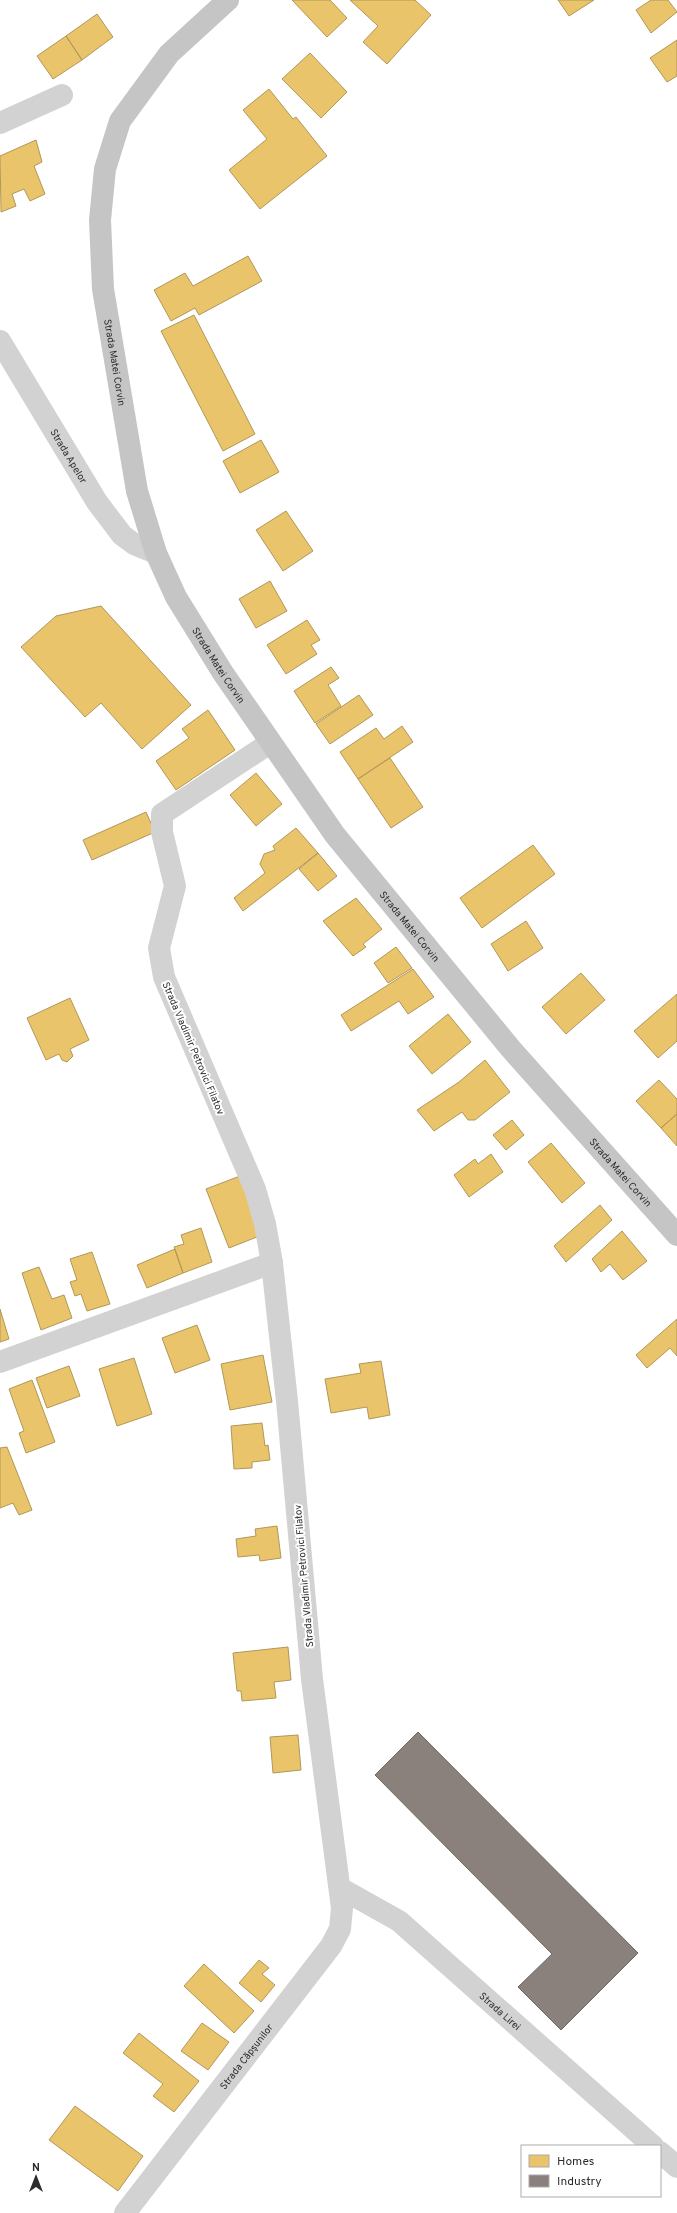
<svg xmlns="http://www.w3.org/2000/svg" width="677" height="2213" font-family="Overpass,sans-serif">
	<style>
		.homes { fill: #e9c46a; stroke: #b19758 }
		.industry { fill: #8a817c; stroke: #6e6864 }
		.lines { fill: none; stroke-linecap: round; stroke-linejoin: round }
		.street { stroke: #d2d2d2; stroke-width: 22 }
		.primary { stroke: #c5c5c5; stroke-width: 22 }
		.labels { text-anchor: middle; stroke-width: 4; stroke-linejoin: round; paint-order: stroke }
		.street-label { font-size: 10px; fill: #2d2d2d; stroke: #fff }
	</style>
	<rect width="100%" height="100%" fill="#fff"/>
	<path class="homes" d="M292 0H330L347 18 327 37Z
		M350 0H415L431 15 387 64 363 42 378 26Z
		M558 0H594L569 16Z
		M651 0H668L677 12 651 33 636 10Z
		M97 14 113 37 82 60 66 36Z
		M66 36 82 60 53 79 37 56Z
		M677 40V76L667 82 650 58Z
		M310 53 347 92 321 118 282 79Z
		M269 89 293 119 296 117 327 156 260 209 229 170 267 139 243 110Z
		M36 140 42 162 34 166 45 194 30 201 24 189 12 194 16 206 1 212 0 156Z
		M248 256 262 281 199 315 195 308 171 321 154 290 185 273 193 286Z
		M194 315 255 434 223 451 161 331Z
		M261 440 279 472 240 493 223 461Z
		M286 511 313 551 283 571 256 530Z
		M270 581 287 611 256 628 239 599Z
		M101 606 191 705 142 749 101 703 85 717 21 647 56 616Z
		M307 620 320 640 311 645 317 654 286 674 267 645Z
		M331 667 339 678 328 685 341 706 315 723 294 691Z
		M359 695 373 715 330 744 316 724Z
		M208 710 235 750 176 790 156 761 189 738 182 729Z
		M402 726 413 742 358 779 340 752 376 728 384 739Z
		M390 758 423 807 391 828 358 779Z
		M256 773 282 804 256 826 230 795Z
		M146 812 155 832 92 860 83 840Z
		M296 828 318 853 243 911 234 898 265 873 260 864 264 854 275 850 273 846Z
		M533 845 555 874 482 928 460 898Z
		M318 853 337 876 318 891 299 869Z
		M356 898 382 929 363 944 366 947 353 956 323 921Z
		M526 921 543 948 508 971 491 944Z
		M396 947 412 968 388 983 374 963Z
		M413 969 434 997 408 1014 399 1001 351 1031 341 1015Z
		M581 973 605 1000 566 1034 542 1007Z
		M677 994V1041L658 1058 634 1031Z
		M70 998 89 1040 70 1049 73 1056 67 1062 62 1060 59 1054 46 1060 27 1018Z
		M448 1014 471 1042 432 1074 409 1046Z
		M485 1060 510 1092 475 1120H468L462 1112 434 1131 417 1110 459 1082Z
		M659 1080 677 1099V1114L661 1128 636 1101Z
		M677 1114V1146L661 1128Z
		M512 1120 524 1135 506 1150 493 1135Z
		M551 1143 585 1183 562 1203 528 1162Z
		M491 1154 503 1172 469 1197 454 1175 475 1159 478 1164Z
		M240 1176 262 1235 229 1248 206 1189Z
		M600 1205 612 1220 566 1262 554 1246Z
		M201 1228 212 1262 183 1273 174 1247 184 1244 181 1235Z
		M622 1231 647 1261 623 1280 610 1264 601 1272 592 1259Z
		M175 1249 183 1273 147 1288 137 1265Z
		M92 1252 110 1304 87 1311 81 1294 75 1296 70 1282 77 1280 70 1259Z
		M39 1267 52 1299 64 1295 72 1318 41 1330 22 1273Z
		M0 1309 9 1339 0 1342Z
		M677 1319V1356L670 1348 647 1368 636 1355Z
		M197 1325 210 1360 175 1373 162 1338Z
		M263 1355 272 1402 230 1410 221 1364Z
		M134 1358 152 1414 117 1426 99 1369Z
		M381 1361 390 1415 369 1419 367 1407 331 1413 325 1379 361 1373 359 1364Z
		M69 1366 80 1396 47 1408 36 1378Z
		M32 1380 55 1442 26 1453 19 1433 24 1431 9 1389Z
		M262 1423 265 1446 268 1445 270 1460 252 1462V1468L234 1469 231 1426Z
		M7 1447 32 1510 19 1515 13 1503 0 1508V1448Z
		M277 1526 281 1558 260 1561 259 1555 238 1557 236 1539 256 1536 255 1529Z
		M288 1647 291 1680 274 1682 276 1698 242 1701 241 1691H237L233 1653Z
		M298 1735 301 1770 273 1773 270 1737Z
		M259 1960 269 1968 262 1974 275 1985 261 2002 239 1983Z
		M204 1964 254 2011 234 2033 184 1986Z
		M202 2023 229 2042 208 2070 181 2051Z
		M139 2033 199 2081 174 2112 153 2096 163 2084 123 2053Z
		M75 2106 143 2156 118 2191 49 2140Z"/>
	<path class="industry" d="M418 1732 638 1953 561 2030 518 1987 552 1954 375 1775Z"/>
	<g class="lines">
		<g class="street">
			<path d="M0 123 62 95"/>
			<path id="s1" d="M0 341 97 502 122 535 134 544 156 553"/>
			<path d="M0 1362 272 1263"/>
			<path id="s2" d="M340 1888 399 1921 653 2146"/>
			<path d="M660 2152 677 2167"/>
			<path id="s3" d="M125 2213 331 1946 340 1929 342 1908 312 1679 287 1401 272 1263 265 1224 255 1189 164 977 159 948 175 886 162 832V814L270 743"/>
		</g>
		<path class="primary" id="s4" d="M228 0 169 54 120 121 105 169 100 220 103 289 137 491 156 553 176 597 223 673 335 835 511 1049 677 1235"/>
	</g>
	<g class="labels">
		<g class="street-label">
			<text dy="4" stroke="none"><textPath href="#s4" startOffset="408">Strada Matei Corvin</textPath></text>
			<text dy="4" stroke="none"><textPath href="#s1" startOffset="134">Strada Apelor</textPath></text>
			<text dy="4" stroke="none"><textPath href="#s4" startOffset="732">Strada Matei Corvin</textPath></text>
			<text dy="4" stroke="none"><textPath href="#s4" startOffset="1056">Strada Matei Corvin</textPath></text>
			<text transform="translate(194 1048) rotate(67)" y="4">Strada Vladimir Petrovici Filatov</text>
			<text dy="4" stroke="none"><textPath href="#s4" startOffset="1380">Strada Matei Corvin</textPath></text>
			<text transform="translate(303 1576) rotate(-95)" y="4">Strada Vladimir Petrovici Filatov</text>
			<text dy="4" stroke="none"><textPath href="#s2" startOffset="203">Strada Lirei</textPath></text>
			<text dy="4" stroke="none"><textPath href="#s3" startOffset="198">Strada Căpșunilor</textPath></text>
		</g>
	</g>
	<rect x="521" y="2145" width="140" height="52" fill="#ffffff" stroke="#ababab"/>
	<rect x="529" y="2155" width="20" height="12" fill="#e9c46a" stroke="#ababab"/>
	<text x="557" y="2165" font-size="12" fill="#2d2d2d">Homes</text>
	<rect x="529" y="2175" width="20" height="12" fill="#8a817c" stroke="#ababab"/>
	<text x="557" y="2185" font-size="12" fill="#2d2d2d">Industry</text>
	<g transform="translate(36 2177)" stroke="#ffffff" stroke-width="3" paint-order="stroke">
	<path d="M0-3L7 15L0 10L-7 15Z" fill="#2d2d2d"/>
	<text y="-6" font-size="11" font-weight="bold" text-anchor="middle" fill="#2d2d2d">N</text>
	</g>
</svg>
